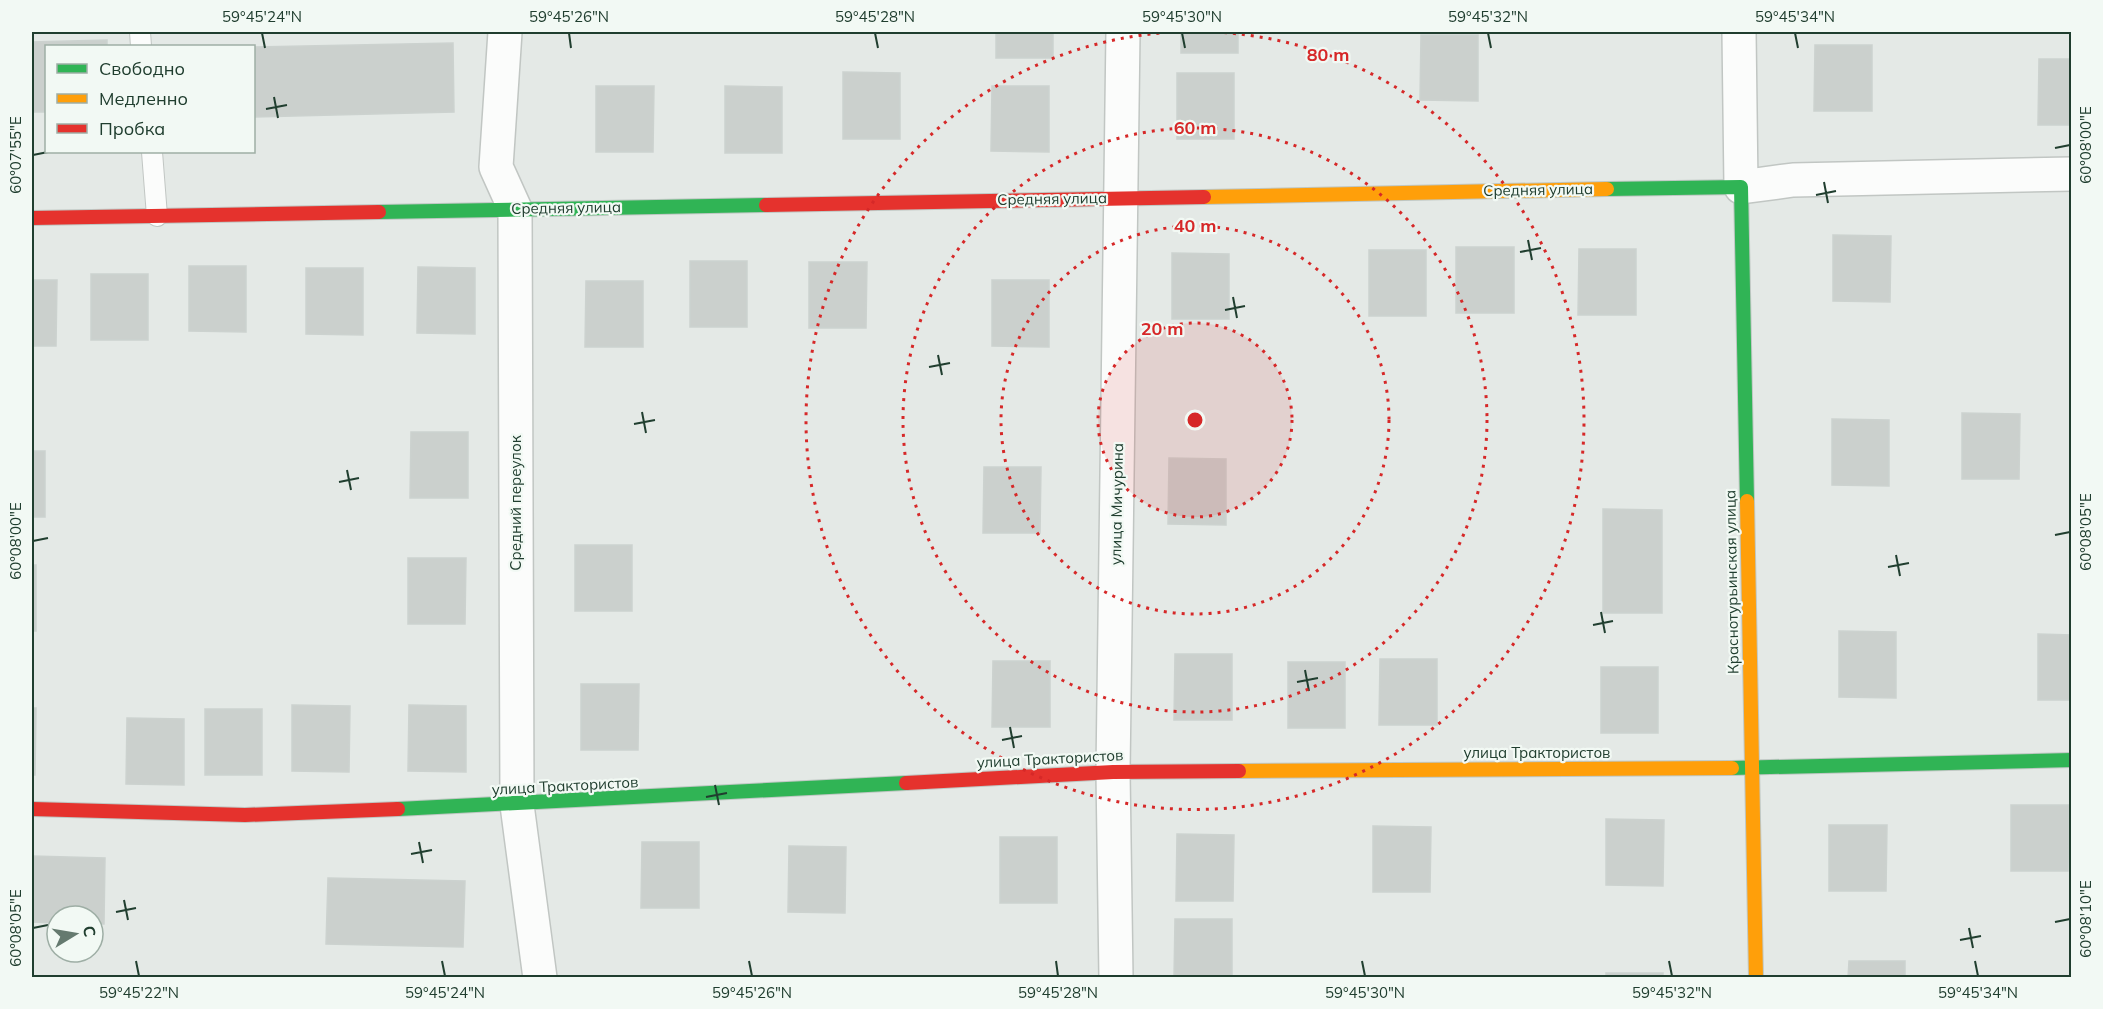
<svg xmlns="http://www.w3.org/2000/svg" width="2103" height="1009" viewBox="0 0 2103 1009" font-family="Mulish,sans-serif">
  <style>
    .building { fill: #cbd0cd; stroke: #ccd2cf; stroke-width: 1.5 }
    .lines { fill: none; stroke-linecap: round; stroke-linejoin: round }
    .lane-casing { stroke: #c1c6c3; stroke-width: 22 }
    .street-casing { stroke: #c1c6c3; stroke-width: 36 }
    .fast-casing { stroke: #bfc7c3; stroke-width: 16 }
    .slow-casing { stroke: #bfc7c3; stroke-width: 16 }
    .jam-casing { stroke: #bfc7c3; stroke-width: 16 }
    .lane { stroke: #fbfcfb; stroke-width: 20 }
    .street { stroke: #fbfcfb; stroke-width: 33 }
    .fast { stroke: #30b455; stroke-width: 14 }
    .slow { stroke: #ff9f0a; stroke-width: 14 }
    .jam { stroke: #e5322d; stroke-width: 14 }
    .ticks { fill: none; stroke: #203e2f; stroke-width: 2 }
    .ring { fill: none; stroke: #d62828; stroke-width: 3; stroke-dasharray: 3 6 }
    .labels { text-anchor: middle; stroke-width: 4.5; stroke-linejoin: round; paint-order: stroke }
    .street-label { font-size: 15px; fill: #203e2f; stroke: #f2f9f4 }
    .centre { fill: #d62828; stroke: #f2f9f4; stroke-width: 3 }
    .ring-label { font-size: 18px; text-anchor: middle; font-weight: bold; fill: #d62828; stroke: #f2f9f4; stroke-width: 4.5; stroke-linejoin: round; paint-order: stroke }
    .neatline { fill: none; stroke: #203e2f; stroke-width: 2 }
    .ticks-label { font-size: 15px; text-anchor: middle; fill: #203e2f }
  </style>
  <rect width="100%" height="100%" fill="#e4e9e6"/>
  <!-- building -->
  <path class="building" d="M 996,32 L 1053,32 L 1053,58 L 996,58 Z
    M 1181,32 L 1238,32 L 1238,53 L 1181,53 Z
    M 1421,35 L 1478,35 L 1478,101 L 1420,100 Z
    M 107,40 L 107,46 L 46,46 L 46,112 L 32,112 L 32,42 Z
    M 453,43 L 454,112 L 254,117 L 254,47 Z
    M 1815,45 L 1872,45 L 1872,111 L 1814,111 Z
    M 2039,59 L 2072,59 L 2072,125 L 2038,125 Z
    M 843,72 L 900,73 L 900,139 L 843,139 Z
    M 1177,73 L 1234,73 L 1234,139 L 1177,139 Z
    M 596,86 L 654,86 L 653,152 L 596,152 Z
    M 725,86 L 782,87 L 782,153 L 725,153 Z
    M 992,86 L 1049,86 L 1049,152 L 991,151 Z
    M 1833,235 L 1891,236 L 1890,302 L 1833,301 Z
    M 1456,247 L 1514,247 L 1514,313 L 1456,313 Z
    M 1579,249 L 1636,249 L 1636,315 L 1578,315 Z
    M 1369,250 L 1426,250 L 1426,316 L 1369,316 Z
    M 1172,253 L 1229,254 L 1229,319 L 1172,319 Z
    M 690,261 L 747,261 L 747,327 L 690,327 Z
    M 809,262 L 867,262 L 866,328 L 809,328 Z
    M 189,266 L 246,266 L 246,332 L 189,331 Z
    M 418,267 L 475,268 L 475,334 L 417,333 Z
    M 306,268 L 363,268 L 363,335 L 306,334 Z
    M 91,274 L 148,274 L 148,340 L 91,340 Z
    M 32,280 L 57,280 L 56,346 L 32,346 Z
    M 992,280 L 1049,280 L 1049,347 L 992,346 Z
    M 586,281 L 643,281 L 643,347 L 585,347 Z
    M 1962,413 L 2020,414 L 2019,479 L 1962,479 Z
    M 1832,419 L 1889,420 L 1889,486 L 1832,485 Z
    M 411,432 L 468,432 L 468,498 L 410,498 Z
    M 32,451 L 45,451 L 45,517 L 32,517 Z
    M 1169,458 L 1226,459 L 1226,525 L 1168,524 Z
    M 984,467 L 1041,467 L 1040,533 L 983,533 Z
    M 1603,509 L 1662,510 L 1662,613 L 1603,613 Z
    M 575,545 L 632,545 L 632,611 L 575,611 Z
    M 408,558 L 466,558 L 465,624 L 408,624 Z
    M 32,565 L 36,565 L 36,631 L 32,631 Z
    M 1839,631 L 1896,632 L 1896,698 L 1839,697 Z
    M 2038,634 L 2072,635 L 2072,700 L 2038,700 Z
    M 1175,654 L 1232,654 L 1232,720 L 1174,720 Z
    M 1380,659 L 1437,659 L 1437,725 L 1379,725 Z
    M 993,661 L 1050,661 L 1050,727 L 992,727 Z
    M 1288,662 L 1345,662 L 1345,728 L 1288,728 Z
    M 1601,667 L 1658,667 L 1658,733 L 1601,733 Z
    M 581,684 L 639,684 L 638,750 L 581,750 Z
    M 292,705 L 350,706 L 349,772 L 292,771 Z
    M 409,705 L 466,706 L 466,772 L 408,771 Z
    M 32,708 L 36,708 L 35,775 L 32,775 Z
    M 205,709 L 262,709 L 262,775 L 205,775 Z
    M 127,718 L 184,719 L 184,785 L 126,784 Z
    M 2011,805 L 2069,805 L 2068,871 L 2011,871 Z
    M 1606,819 L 1664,820 L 1663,886 L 1606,885 Z
    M 1829,825 L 1887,825 L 1886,891 L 1829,891 Z
    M 1373,826 L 1431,827 L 1430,892 L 1373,892 Z
    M 1177,834 L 1234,835 L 1233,901 L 1176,901 Z
    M 1000,837 L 1057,837 L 1057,903 L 1000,903 Z
    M 642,842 L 699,842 L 699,908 L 641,908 Z
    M 789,846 L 846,847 L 845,913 L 788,912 Z
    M 32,856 L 105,858 L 104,924 L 93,924 L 93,916 L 57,916 L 57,923 L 32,922 Z
    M 328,878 L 465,881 L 463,947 L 326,944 Z
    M 1175,919 L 1232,919 L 1232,978 L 1174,978 Z
    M 1849,961 L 1905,961 L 1905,978 L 1848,978 Z
    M 1606,973 L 1663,973 L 1663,978 L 1606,978 Z"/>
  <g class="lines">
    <!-- lane casing -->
    <g class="lane-casing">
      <path id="lane" d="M 140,32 L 141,46
        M 152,152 L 157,216"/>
    </g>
    <!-- street casing -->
    <g class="street-casing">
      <path id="street" d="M 505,32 L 496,167 L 515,209 L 517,805 L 540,978
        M 1739,32 L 1741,187 L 1793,180 L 2072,174
        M 1116,978 L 1113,772 L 1123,32"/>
    </g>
    <!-- fast casing -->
    <g class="fast-casing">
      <path id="fast" d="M 1607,189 L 1741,187 L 1747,501
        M 379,212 L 766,205
        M 1732,768 L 2072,760
        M 398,809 L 906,783"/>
    </g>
    <!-- slow casing -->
    <g class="slow-casing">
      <path id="slow" d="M 1204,197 L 1607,189
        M 1747,501 L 1756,978
        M 1239,771 L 1732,768"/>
    </g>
    <!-- jam casing -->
    <g class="jam-casing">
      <path id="jam" d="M 766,205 L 1204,197
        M 32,218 L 379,212
        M 906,783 L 1113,772 L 1239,771
        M 32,809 L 245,815 L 398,809"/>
    </g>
    <!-- lane -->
    <use href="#lane" class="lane"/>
    <!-- street -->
    <use href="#street" class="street"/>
    <!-- fast -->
    <use href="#fast" class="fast"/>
    <!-- slow -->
    <use href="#slow" class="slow"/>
    <!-- jam -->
    <use href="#jam" class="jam"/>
  </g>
  <!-- ticks -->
  <path class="ticks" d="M 262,33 L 265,48M 569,33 L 571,48M 875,33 L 878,48M 1182,33 L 1185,48M 1488,33 L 1491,48M 1795,33 L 1798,48M 274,97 L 278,118M 266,109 L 287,105M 2055,148 L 2070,145M 33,155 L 48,152M 1824,182 L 1828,203M 1816,195 L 1836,191M 1528,240 L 1532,260M 1520,252 L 1541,248M 1233,297 L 1237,318M 1225,310 L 1245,306M 938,355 L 942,375M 929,367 L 950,363M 642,412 L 646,433M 634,424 L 655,420M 347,470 L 351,490M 339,482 L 359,478M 2055,535 L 2070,532M 33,541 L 48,538M 1896,555 L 1900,576M 1888,567 L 1909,563M 1601,612 L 1605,633M 1593,625 L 1613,621M 1305,670 L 1309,691M 1297,682 L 1318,678M 1010,727 L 1014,748M 1002,740 L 1022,736M 715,785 L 719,805M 706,797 L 727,793M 419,842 L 423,863M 411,854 L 432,850M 124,900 L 128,920M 116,912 L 136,908M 2055,922 L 2070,919M 33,928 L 48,925M 1969,928 L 1973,948M 1960,940 L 1981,936M 136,961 L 139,976M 442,961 L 445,976M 749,961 L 752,976M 1056,961 L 1058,976M 1362,961 L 1365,976M 1669,961 L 1672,976M 1975,961 L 1978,976"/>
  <!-- distance rings -->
  <circle cx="1195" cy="420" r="97" fill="#d62828" fill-opacity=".12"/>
  <g class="ring">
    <circle cx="1195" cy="420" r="97"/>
    <circle cx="1195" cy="420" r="194"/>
    <circle cx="1195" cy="420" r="292"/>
    <path d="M1215 32A389 389 0 1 1 1175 32"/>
  </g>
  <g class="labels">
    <!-- street labels -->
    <g class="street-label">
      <text transform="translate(1538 190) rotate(-1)" y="5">Средняя улица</text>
      <text transform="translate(1052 199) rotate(-1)" y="5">Средняя улица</text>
      <text transform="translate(566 208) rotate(-1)" y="5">Средняя улица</text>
      <text transform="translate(516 503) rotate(-90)" y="5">Средний переулок</text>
      <text transform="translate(1117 504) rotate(-89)" y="5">улица Мичурина</text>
      <text transform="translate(1732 582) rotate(-91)" y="5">Краснотурьинская улица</text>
      <text x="1537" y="758">улица Трактористов</text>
      <text transform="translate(1050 759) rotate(-3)" y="5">улица Трактористов</text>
      <text transform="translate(565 786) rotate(-3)" y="5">улица Трактористов</text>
    </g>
  </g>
  <circle cx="1195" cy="420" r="9" class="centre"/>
  <g class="ring-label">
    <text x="1328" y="61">80 m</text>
    <text x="1195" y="134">60 m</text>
    <text x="1195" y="232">40 m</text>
    <text x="1162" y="335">20 m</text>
  </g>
  <!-- border -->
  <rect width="2103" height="1009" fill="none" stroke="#f2f9f4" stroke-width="66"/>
  <!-- legend -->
  <rect x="45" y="45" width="210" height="108" fill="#f2f9f4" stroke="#9eaea5" stroke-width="1.5"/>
  <rect x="57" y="64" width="30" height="9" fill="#30b455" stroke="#9eaea5" stroke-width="1.5"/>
  <text x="99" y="75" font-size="18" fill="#203e2f">Свободно</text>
  <rect x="57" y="94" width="30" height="9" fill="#ff9f0a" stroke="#9eaea5" stroke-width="1.5"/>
  <text x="99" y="105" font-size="18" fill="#203e2f">Медленно</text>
  <rect x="57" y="124" width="30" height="9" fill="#e5322d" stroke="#9eaea5" stroke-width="1.5"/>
  <text x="99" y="135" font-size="18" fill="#203e2f">Пробка</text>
  <!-- north arrow -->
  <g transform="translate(75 934) rotate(79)"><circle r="28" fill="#f2f9f4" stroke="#9eaea5" stroke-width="1.5"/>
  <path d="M0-4.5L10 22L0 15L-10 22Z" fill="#657a6f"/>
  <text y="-9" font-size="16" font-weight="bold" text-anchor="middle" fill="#203e2f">С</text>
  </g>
  <rect x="33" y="33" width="2037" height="943" class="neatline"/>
  <g class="ticks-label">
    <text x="262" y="22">59°45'24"N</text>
    <text x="569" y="22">59°45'26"N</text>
    <text x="875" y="22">59°45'28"N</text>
    <text x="1182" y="22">59°45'30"N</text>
    <text x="1488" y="22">59°45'32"N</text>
    <text x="1795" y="22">59°45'34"N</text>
    <text transform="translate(2086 145) rotate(-90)" y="5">60°08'00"E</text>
    <text transform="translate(16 155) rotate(-90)" y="5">60°07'55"E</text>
    <text transform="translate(2086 532) rotate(-90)" y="5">60°08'05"E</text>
    <text transform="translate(16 541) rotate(-90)" y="5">60°08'00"E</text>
    <text transform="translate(2086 919) rotate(-90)" y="5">60°08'10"E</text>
    <text transform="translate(16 928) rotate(-90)" y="5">60°08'05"E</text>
    <text x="139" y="998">59°45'22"N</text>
    <text x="445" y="998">59°45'24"N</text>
    <text x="752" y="998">59°45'26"N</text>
    <text x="1058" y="998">59°45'28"N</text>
    <text x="1365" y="998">59°45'30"N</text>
    <text x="1672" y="998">59°45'32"N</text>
    <text x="1978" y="998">59°45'34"N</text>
  </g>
</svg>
